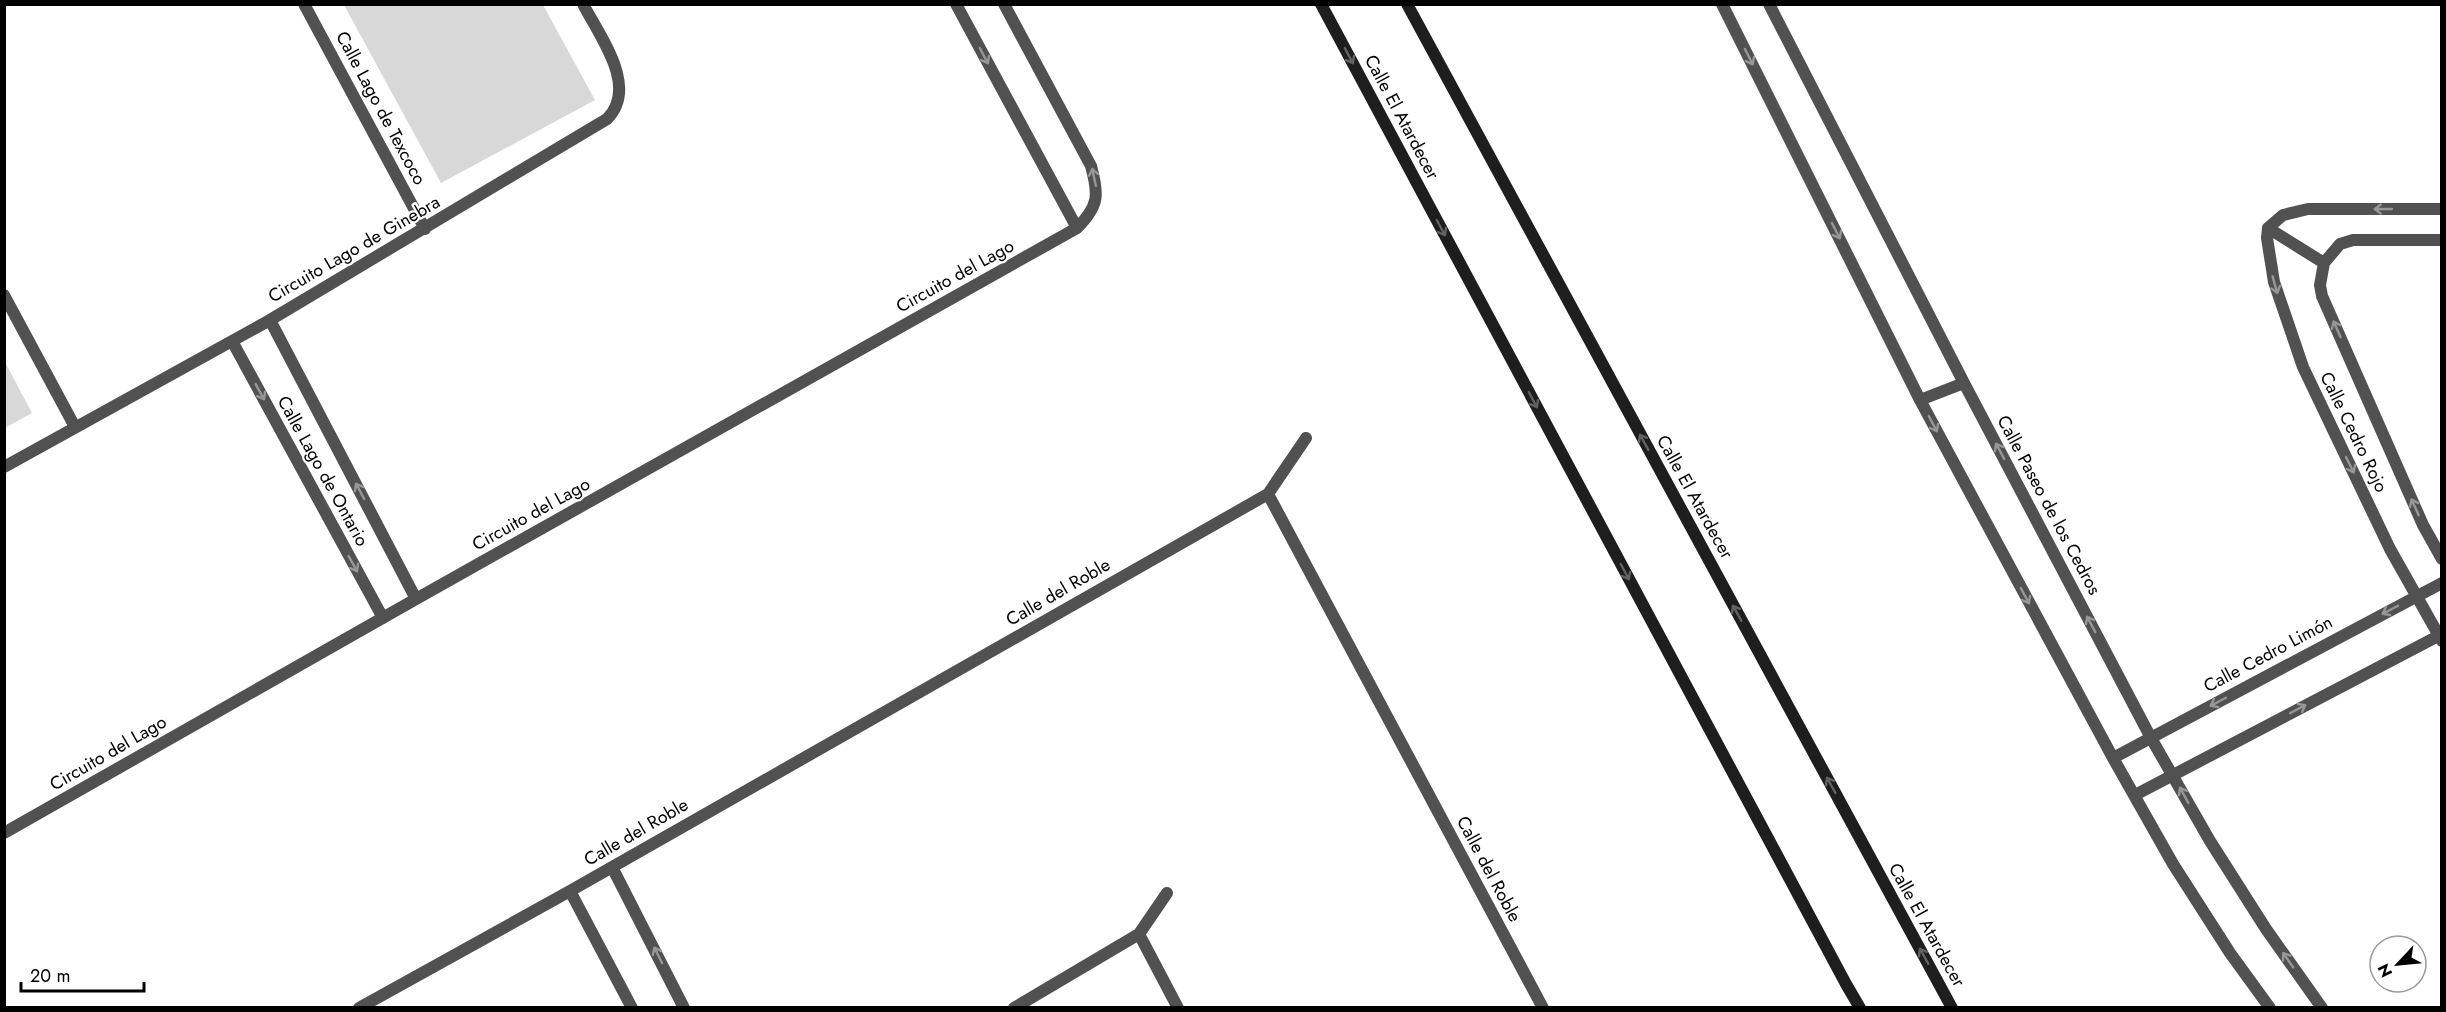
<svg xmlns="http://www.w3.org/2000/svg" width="2446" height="1012" viewBox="0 0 2446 1012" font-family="Jost,sans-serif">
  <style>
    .green { fill: #d8d8d8 }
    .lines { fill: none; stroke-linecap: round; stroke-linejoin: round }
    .street { stroke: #515151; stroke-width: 12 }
    .secondary { stroke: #1e1e1e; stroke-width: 12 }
    .oneway { stroke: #979797 }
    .oneway2 { stroke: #626262 }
    .labels { text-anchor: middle; stroke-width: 4.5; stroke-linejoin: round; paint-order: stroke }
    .street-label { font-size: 18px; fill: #000; stroke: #fff }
  </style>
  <rect width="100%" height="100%" fill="#fff"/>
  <!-- green -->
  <path class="green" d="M 344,5 L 543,5 L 595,100 L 441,183 Z
    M 5,362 L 32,413 L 5,428 L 4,428 Z"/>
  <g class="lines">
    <!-- street -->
    <path class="street" d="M 304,4 L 425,229
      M 956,4 L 1077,228
      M 1722,4 L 1920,400 L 2113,758 L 2173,864 L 2230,953 L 2270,1008
      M 1769,4 L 1964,383 L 2151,738 L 2210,841 L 2266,929 L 2322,1008
      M 2268,228 L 2267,238 L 2274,282 L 2303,367 L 2390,549 L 2442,641
      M 2268,228 L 2283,215 L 2308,209 L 2442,209
      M 2268,228 L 2324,263
      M 2324,263 L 2320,285 L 2322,296 L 2423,525 L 2442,559
      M 2324,263 L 2340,244 L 2353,240 L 2442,240
      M 4,295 L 75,427
      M 270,320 L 416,599
      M 232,341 L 383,618
      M 1920,400 L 1964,383
      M 4,467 L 270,320 L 607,119 C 639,87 600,37 583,4
      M 1268,494 L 1543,1008
      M 2113,758 L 2442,583
      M 2135,795 L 2442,634
      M 4,833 L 416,599 L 1077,228 C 1099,206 1099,195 1091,166 L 1004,4
      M 612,867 L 684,1008
      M 570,891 L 632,1008
      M 1139,934 L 1178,1008
      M 359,1008 L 570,891 L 1268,494 L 1306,438
      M 1014,1008 L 1139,934 L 1167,893"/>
    <!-- secondary -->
    <path class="secondary" d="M 1321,4 L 1846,984 L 1860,1008
      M 1407,4 L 1952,1008"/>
  </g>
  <!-- one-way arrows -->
  <defs><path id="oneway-shaft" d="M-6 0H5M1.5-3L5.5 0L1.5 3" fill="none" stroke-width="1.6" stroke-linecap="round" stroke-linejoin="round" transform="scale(1.5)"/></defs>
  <g class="oneway">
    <use href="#oneway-shaft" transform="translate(984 56) rotate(62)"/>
    <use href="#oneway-shaft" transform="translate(1749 57) rotate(63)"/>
    <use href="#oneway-shaft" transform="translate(1094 177) rotate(-102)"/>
    <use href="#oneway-shaft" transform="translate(2383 209) rotate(-180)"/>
    <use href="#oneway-shaft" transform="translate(1836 231) rotate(63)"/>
    <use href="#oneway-shaft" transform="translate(2275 285) rotate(74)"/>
    <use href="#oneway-shaft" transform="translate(2337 329) rotate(-114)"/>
    <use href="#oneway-shaft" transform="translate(260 392) rotate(61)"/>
    <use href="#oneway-shaft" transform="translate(1933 424) rotate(62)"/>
    <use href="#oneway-shaft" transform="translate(2000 451) rotate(-118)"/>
    <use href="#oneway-shaft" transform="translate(2350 465) rotate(64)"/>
    <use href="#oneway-shaft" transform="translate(360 491) rotate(-118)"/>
    <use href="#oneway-shaft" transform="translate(2415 507) rotate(-114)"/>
    <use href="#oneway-shaft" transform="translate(353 564) rotate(61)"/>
    <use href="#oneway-shaft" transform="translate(2025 596) rotate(62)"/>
    <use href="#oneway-shaft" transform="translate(2390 610) rotate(152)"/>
    <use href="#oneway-shaft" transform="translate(2091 624) rotate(-118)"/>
    <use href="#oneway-shaft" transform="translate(2218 702) rotate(152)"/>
    <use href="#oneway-shaft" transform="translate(2298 709) rotate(-28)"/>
    <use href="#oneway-shaft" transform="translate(2184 795) rotate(-119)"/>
    <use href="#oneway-shaft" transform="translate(658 955) rotate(-117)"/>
    <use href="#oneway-shaft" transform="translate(2288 960) rotate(-125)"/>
  </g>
  <g class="oneway2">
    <use href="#oneway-shaft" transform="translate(1349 56) rotate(62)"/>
    <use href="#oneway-shaft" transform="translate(1441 228) rotate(62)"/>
    <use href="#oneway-shaft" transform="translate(1533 400) rotate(62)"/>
    <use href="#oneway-shaft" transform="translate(1644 442) rotate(-119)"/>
    <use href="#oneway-shaft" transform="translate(1625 572) rotate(62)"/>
    <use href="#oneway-shaft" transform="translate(1737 613) rotate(-119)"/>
    <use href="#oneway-shaft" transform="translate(1831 785) rotate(-119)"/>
    <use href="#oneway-shaft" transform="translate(1924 956) rotate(-119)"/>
  </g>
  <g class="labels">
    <!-- street labels -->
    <g class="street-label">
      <text transform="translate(381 108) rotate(62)" y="6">Calle Lago de Texcoco</text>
      <text transform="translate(1402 117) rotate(62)" y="6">Calle El Atardecer</text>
      <text transform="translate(354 249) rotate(-30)" y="6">Circuito Lago de Ginebra</text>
      <text transform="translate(955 276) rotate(-29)" y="6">Circuito del Lago</text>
      <text transform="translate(2354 432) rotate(64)" y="6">Calle Cedro Rojo</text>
      <text transform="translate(323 471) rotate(61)" y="6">Calle Lago de Ontario</text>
      <text transform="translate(1695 497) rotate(61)" y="6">Calle El Atardecer</text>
      <text transform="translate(2049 505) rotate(62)" y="6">Calle Paseo de los Cedros</text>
      <text transform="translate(531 514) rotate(-29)" y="6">Circuito del Lago</text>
      <text transform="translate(1058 592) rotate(-30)" y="6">Calle del Roble</text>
      <text transform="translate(2268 654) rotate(-28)" y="6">Calle Cedro Limón</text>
      <text transform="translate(108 753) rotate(-30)" y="6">Circuito del Lago</text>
      <text transform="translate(636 832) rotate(-30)" y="6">Calle del Roble</text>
      <text transform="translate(1489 869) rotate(62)" y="6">Calle del Roble</text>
      <text transform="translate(1927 925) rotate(61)" y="6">Calle El Atardecer</text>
    </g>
  </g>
  <!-- border -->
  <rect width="2446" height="1012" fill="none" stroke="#000000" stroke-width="12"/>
  <!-- north arrow -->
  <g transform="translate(2398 964) rotate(244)"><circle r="28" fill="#ffffff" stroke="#999999" stroke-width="1.5"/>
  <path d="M0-4.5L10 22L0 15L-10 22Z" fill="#000000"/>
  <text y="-9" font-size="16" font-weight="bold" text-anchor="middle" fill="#000000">N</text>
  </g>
  <!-- scale -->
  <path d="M21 982v9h123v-9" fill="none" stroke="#000000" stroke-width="3"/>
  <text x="30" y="982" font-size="18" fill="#000000" stroke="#ffffff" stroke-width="4.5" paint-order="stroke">20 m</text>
</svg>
